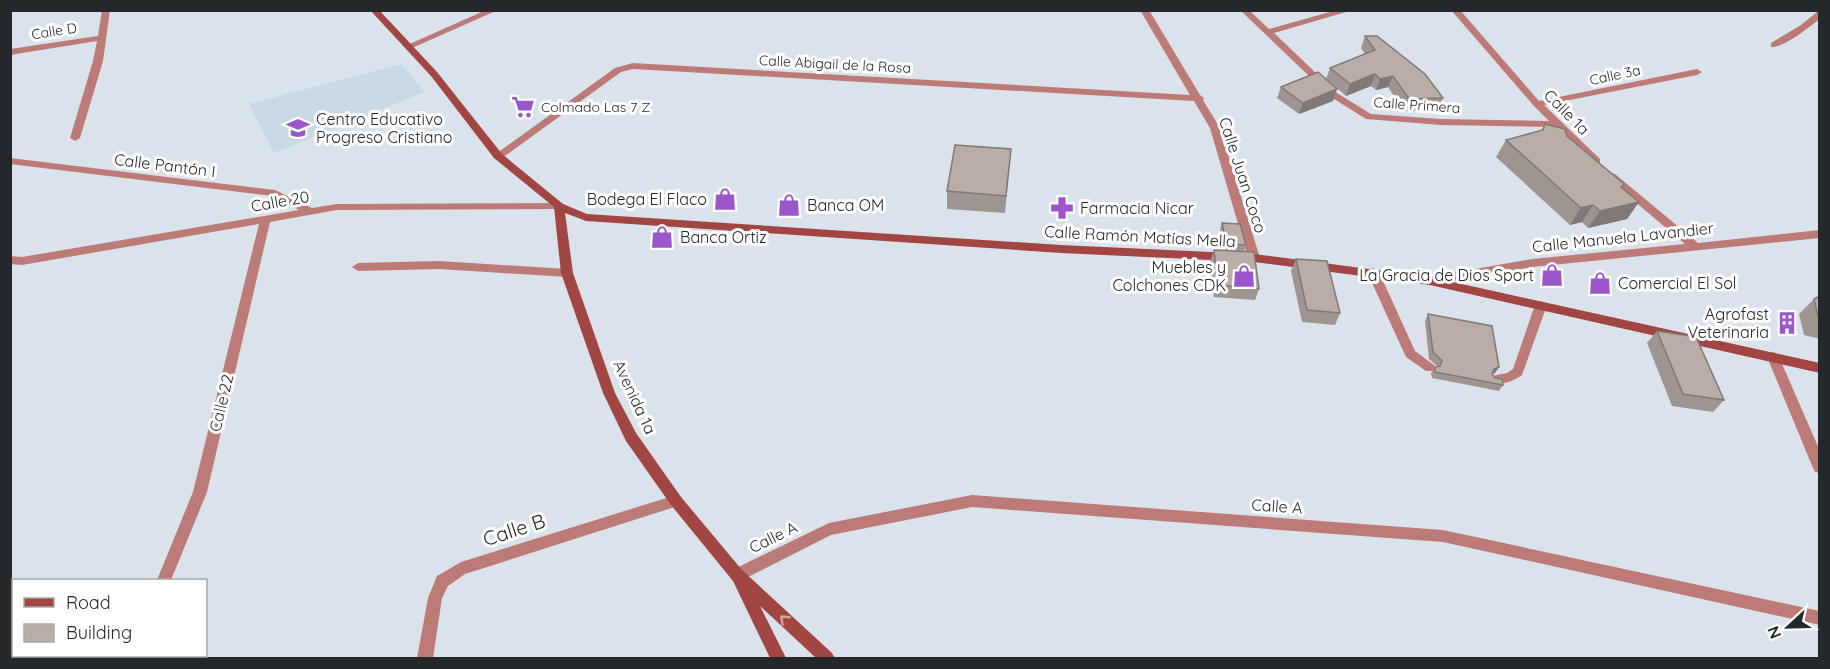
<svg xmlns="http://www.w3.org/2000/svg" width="1830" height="669" viewBox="0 0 1830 669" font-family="Quicksand,sans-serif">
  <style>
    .built { fill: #c8d8e5 }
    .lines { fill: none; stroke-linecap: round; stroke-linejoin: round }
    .lane { fill: #bc7b76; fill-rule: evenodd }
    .street { fill: #bc7b76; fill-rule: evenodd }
    .secondary { fill: #a24643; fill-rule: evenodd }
    .wall { fill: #9e9590 }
    .shaded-wall { fill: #817975 }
    .building { fill: #b8ada7; stroke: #817975; stroke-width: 1.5 }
    .oneway { stroke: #d0a2a1 }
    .labels { text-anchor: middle; stroke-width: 6; stroke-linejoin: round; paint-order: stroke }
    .far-street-label { font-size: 14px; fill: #24282b; stroke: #fff }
    .far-poi-label { font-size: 14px; fill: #24282b; stroke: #fff; text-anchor: start }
    .street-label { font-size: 16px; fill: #24282b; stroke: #fff }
    .poi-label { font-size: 16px; fill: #24282b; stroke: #fff; text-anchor: start }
    .near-street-label { font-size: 20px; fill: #24282b; stroke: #fff }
  </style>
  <rect width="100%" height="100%" fill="#dae3ec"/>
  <!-- built -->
  <path class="built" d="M 401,64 L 425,92 L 274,153 L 249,104 Z"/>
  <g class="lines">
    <!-- lane -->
    <path class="lane" d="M 439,261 L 567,269 L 573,273 L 567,277 L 439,269 L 358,271 L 352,267 L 358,263 Z
      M 1373,268 L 1379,272 L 1415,351 L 1434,365 L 1436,368 L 1434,371 L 1426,371 L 1406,357 L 1367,272 Z
      M 1541,301 L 1547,305 L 1522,375 C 1513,381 1502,386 1492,382 L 1490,379 L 1492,376 L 1507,373 L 1513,369 L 1535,305 Z"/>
    <!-- street -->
    <path class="street" d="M 102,10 L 110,10 L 103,61 L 80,138 L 75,141 L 70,138 L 93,61 L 97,41 L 10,55 L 10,49 L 98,36 Z
      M 486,10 L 498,10 L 412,48 L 409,49 L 405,46 Z
      M 1140,10 L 1149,10 L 1200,95 L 1204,98 L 1203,100 L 1220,128 L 1260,258 L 1258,261 L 1250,261 L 1248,258 L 1210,128 L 1194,101 L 633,69 L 621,72 L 502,158 L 494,158 L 493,156 L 615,68 L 633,63 L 1190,95 Z
      M 1240,10 L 1249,10 L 1269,29 L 1337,10 L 1353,10 L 1274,33 L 1337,93 L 1371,114 L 1441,119 L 1549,121 L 1534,106 L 1451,10 L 1460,10 L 1539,101 L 1697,69 L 1702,72 L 1697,75 L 1544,105 L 1600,159 L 1600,163 L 1592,163 L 1555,127 L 1441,125 L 1366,119 L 1331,97 Z
      M 1817,12 L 1820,12 L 1820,19 C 1809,27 1784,48 1771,47 L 1771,43 L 1801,25 Z
      M 10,158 L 275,190 L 312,208 L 337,204 L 559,203 L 564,206 L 559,209 L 337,210 L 270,222 L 207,492 L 171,580 L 157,580 L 193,492 L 259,224 L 22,265 L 10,264 L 10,256 L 22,257 L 299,210 L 273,196 L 10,164 Z
      M 1611,173 L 1615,174 L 1698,243 L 1820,230 L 1820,238 L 1532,267 L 1430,285 L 1426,284 L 1424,281 L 1430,277 L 1532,259 L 1685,244 L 1607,178 L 1606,176 Z
      M 1773,352 L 1777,354 L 1779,357 L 1820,451 L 1820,473 L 1815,472 L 1813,468 L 1767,357 L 1769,354 Z
      M 676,495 L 681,497 L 683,501 L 681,505 L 465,574 L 448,586 L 442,598 L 433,658 L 417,658 L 428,598 L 435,581 L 437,576 L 461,562 Z
      M 972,495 L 1443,530 L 1820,611 L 1820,625 L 1443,542 L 972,507 L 831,535 L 742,580 L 737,582 L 732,580 L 730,575 L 732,570 L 829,523 Z
      M 10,607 L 14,607 L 14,621 L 10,621 Z
      M 125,656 L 141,656 L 140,658 L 124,658 Z"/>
    <!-- secondary -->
    <path class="secondary" d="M 370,10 L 379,10 L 437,72 L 502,154 L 563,204 L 587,214 L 1061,245 L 1254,254 L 1430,277 L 1820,363 L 1820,373 L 1430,285 L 1254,262 L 1061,253 L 586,221 L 565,213 L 573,273 L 615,393 L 636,433 L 681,497 L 742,570 L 832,653 L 835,658 L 816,658 L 760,606 L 786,658 L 770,658 L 733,581 L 671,505 L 626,441 L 603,393 L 561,273 L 554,207 L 494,158 L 431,76 Z"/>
  </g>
  <!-- wall -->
  <path class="wall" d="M 1365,36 L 1443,98 L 1437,110 L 1404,111 L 1388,87 L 1376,90 L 1371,86 L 1346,96 L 1331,83 L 1337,89 L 1333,101 L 1299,114 L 1277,98 L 1281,87 L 1326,79 L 1330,68 L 1365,54 L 1361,48 Z
    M 1545,124 L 1567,136 L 1624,184 L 1622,188 L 1639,202 L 1627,219 L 1588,228 L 1582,222 L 1570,225 L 1496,157 L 1506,140 L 1541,131 Z
    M 1011,149 L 1005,213 L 947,209 L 947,191 Z
    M 1222,223 L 1246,245 L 1244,251 L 1225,250 L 1220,229 Z
    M 1214,250 L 1259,289 L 1255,300 L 1214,297 L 1210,262 Z
    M 1296,259 L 1340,313 L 1335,325 L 1302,322 L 1291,271 Z
    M 1820,296 L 1820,339 L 1804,335 L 1799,314 L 1814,299 Z
    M 1428,314 L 1499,367 L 1495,373 L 1492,374 L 1503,385 L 1499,391 L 1432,378 L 1431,373 L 1435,367 L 1438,367 L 1429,359 L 1425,321 Z
    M 1657,331 L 1724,400 L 1713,412 L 1672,406 L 1647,343 Z"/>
  <!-- shaded-wall -->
  <path class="shaded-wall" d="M 1375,74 L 1371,86 L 1346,96 L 1350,84 Z
    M 1393,76 L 1388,87 L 1376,90 L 1380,79 Z
    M 1337,89 L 1333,101 L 1299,114 L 1303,103 Z
    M 1639,202 L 1627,219 L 1588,228 L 1600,211 Z
    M 1593,205 L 1582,222 L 1570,225 L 1581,208 Z
    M 1499,367 L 1495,373 L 1490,375 L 1494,369 Z"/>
  <!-- building -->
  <path class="building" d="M 1365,36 L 1377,36 L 1425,74 L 1443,98 L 1409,99 L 1393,76 L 1380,79 L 1375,74 L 1350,84 L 1330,68 L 1375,50 Z
    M 1318,72 L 1337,89 L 1303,103 L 1281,87 Z
    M 1545,124 L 1565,129 L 1567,136 L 1624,184 L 1621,187 L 1639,202 L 1600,211 L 1593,205 L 1581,208 L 1506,140 L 1543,130 Z
    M 955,145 L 1011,149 L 1006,196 L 947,191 Z
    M 1222,223 L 1240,224 L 1246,245 L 1227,244 Z
    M 1214,250 L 1254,252 L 1259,289 L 1218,285 Z
    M 1296,259 L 1327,261 L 1340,313 L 1307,310 Z
    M 1820,296 L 1820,321 L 1819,321 L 1814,299 Z
    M 1428,314 L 1492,326 L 1499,367 L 1494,369 L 1492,374 L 1495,378 L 1502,379 L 1503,385 L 1435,372 L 1435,367 L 1440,366 L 1442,361 L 1433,352 Z
    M 1657,331 L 1696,337 L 1724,400 L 1683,394 Z"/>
  <!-- one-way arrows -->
  <defs><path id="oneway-chevron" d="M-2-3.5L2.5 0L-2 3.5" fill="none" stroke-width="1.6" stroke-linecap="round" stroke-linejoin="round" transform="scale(1.5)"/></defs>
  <use class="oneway" href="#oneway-chevron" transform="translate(784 619) rotate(-137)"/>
  <!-- icons -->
  <defs>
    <g id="supermarket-bare" transform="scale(1.8)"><path d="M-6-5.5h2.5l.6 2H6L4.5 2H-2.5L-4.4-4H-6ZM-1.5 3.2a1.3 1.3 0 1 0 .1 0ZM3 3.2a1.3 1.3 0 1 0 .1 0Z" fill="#9b56cb" stroke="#fff" stroke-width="2.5" paint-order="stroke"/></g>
    <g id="school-bare" transform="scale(1.8)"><path d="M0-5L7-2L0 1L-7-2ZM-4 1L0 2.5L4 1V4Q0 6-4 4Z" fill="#9b56cb" stroke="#fff" stroke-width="2.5" paint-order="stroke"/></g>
    <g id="shop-bare" transform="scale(1.8)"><path d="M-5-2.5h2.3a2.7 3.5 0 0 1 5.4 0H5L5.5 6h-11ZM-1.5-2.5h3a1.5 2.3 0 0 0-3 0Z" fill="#9b56cb" stroke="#fff" stroke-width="2.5" paint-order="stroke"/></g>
    <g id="pharmacy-bare" transform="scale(1.8)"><path d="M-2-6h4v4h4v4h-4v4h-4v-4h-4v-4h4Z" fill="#9b56cb" stroke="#fff" stroke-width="2.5" paint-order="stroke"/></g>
    <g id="building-bare" transform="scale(1.8)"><path d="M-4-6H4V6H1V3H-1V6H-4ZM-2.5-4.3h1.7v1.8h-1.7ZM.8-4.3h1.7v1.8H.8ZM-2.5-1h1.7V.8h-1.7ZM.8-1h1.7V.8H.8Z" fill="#9b56cb" stroke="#fff" stroke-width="2.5" paint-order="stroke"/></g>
  </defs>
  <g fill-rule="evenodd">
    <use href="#supermarket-bare" x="523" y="107"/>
    <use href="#school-bare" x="298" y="128"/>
    <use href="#shop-bare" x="725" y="199"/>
    <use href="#shop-bare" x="789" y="205"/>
    <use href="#pharmacy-bare" x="1062" y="208"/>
    <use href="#shop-bare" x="662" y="237"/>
    <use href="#shop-bare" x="1552" y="275"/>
    <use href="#shop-bare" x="1244" y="276"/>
    <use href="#shop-bare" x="1600" y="283"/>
    <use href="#building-bare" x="1787" y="323"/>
  </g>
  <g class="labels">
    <!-- far-street labels -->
    <g class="far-street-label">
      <text transform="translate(54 31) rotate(-9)" y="5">Calle D</text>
      <text transform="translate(835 64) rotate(3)" y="5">Calle Abigail de la Rosa</text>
      <text transform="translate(1615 75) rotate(-12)" y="5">Calle 3a</text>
      <text transform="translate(1417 105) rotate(4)" y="5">Calle Primera</text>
    </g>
    <!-- far-poi labels -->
    <g class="far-poi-label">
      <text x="541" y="112">Colmado Las 7 Z</text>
    </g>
    <!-- street labels -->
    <g class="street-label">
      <text transform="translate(1567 112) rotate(45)" y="6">Calle 1a</text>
      <text transform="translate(165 165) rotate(7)" y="6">Calle Pantón I</text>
      <text transform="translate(1243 175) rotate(72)" y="6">Calle Juan Coco</text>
      <text transform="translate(280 201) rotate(-10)" y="6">Calle 20</text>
      <text transform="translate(1140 236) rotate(3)" y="6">Calle Ramón Matías Mella</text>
      <text transform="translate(1623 237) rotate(-6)" y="6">Calle Manuela Lavandier</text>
      <text transform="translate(635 397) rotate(65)" y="6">Avenida 1a</text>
      <text transform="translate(221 403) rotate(-77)" y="6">Calle 22</text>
      <text transform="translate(1277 506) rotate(4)" y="6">Calle A</text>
      <text transform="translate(773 537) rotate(-26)" y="6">Calle A</text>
    </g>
    <!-- poi labels -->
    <g class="poi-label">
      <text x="316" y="125">Centro Educativo<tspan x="316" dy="18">Progreso Cristiano</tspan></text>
      <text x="707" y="205" text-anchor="end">Bodega El Flaco</text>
      <text x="807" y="211">Banca OM</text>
      <text x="1080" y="214">Farmacia Nicar</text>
      <text x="680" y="243">Banca Ortiz</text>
      <text x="1226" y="273" text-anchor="end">Muebles y<tspan x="1226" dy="18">Colchones CDK</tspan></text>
      <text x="1534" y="281" text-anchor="end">La Gracia de Dios Sport</text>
      <text x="1618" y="289">Comercial El Sol</text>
      <text x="1769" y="320" text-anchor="end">Agrofast<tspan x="1769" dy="18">Veterinaria</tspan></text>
    </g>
    <!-- near-street labels -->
    <g class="near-street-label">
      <text transform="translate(514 530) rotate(-18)" y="7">Calle B</text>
    </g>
  </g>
  <!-- border -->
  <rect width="1830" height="669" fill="none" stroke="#24282b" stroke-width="24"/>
  <!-- legend -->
  <rect x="12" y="579" width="195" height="78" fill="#ffffff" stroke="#a7a9aa" stroke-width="1.5"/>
  <rect x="24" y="598" width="30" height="9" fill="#a24643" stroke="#a7a9aa" stroke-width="1.5"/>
  <text x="66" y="609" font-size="18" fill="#24282b">Road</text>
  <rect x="24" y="624" width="30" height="18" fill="#b8ada7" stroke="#a7a9aa" stroke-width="1.5"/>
  <text x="66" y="639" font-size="18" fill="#24282b">Building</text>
  <!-- north arrow -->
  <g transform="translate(1788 627) rotate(248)" stroke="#ffffff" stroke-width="4.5" paint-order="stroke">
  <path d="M0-4.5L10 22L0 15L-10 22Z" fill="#24282b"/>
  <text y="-9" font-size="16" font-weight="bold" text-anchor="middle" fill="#24282b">N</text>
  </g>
</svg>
